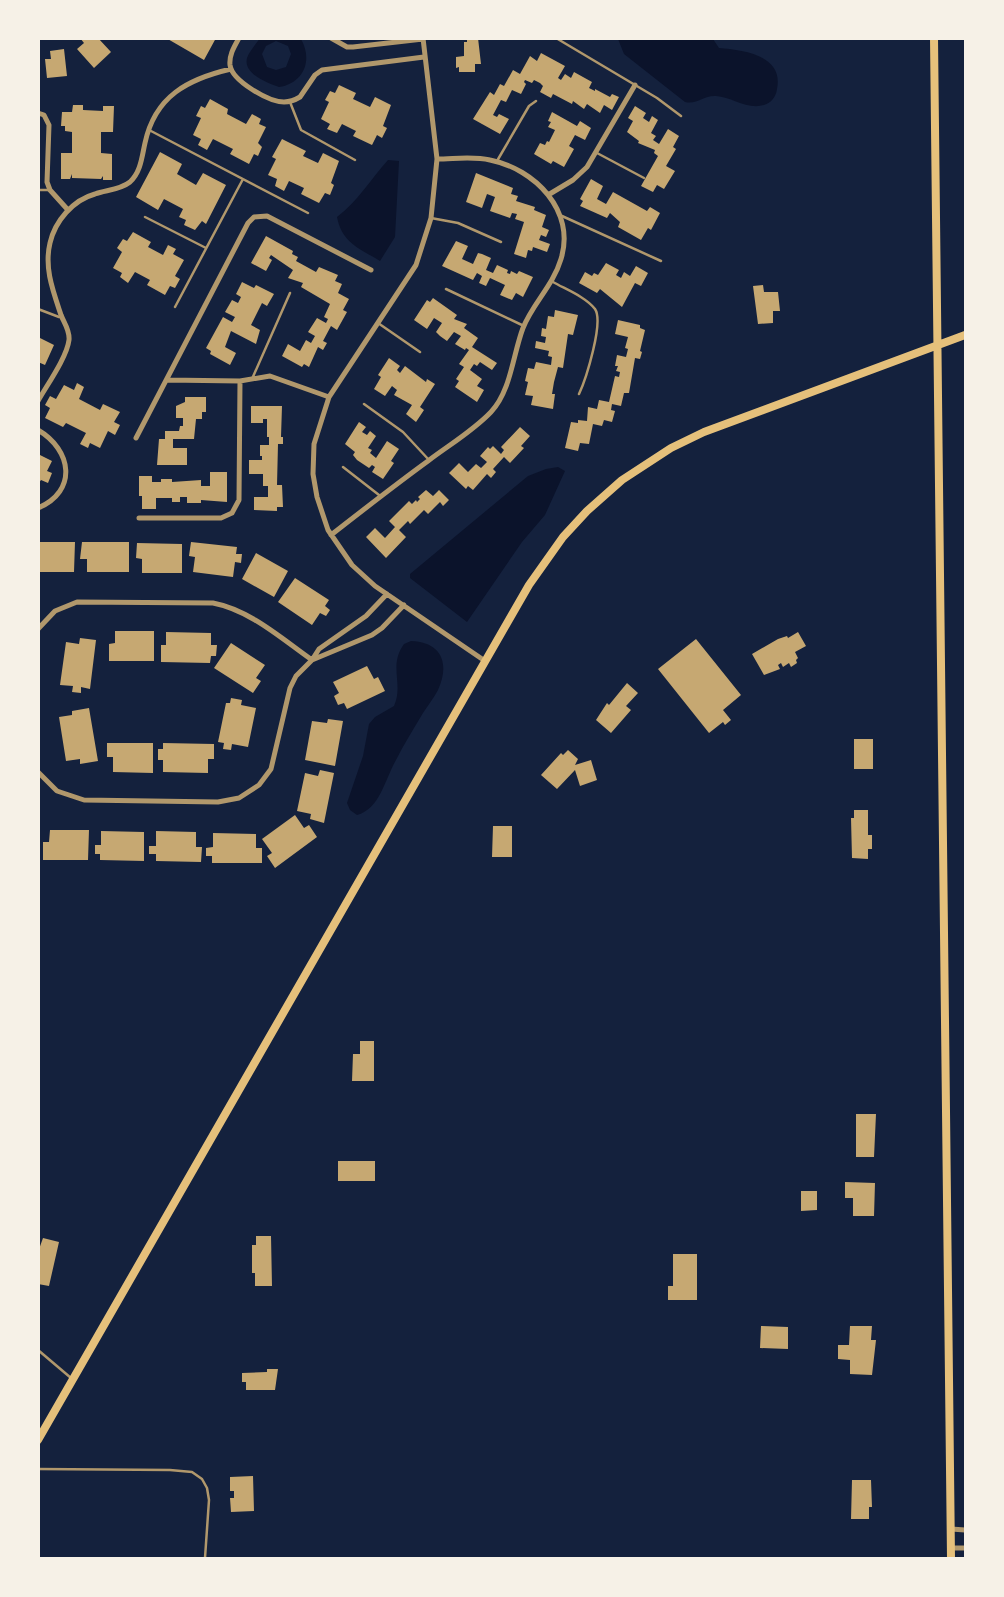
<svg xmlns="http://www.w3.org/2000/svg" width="1004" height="1597" viewBox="0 0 1004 1597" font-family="'Work Sans',sans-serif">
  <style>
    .water { fill: #0b132b; fill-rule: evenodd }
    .building { fill: #c6a872 }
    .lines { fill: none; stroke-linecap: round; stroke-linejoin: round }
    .service { stroke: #b1986c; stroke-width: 2.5 }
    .minor { stroke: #b1986c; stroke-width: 5 }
    .secondary { stroke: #e5c07b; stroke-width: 8 }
  </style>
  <rect width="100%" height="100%" fill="#14213d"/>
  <!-- water -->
  <path class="water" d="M 260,38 L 301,39 C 313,60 304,83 279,87 C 268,83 243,74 247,58 C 249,52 256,44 260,38 ZM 276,41 L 288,46 L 291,54 L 286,67 L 276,70 L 267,67 L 262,54 L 266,46 Z
    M 618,39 L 713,39 L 719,48 C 743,50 784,55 777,89 C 776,97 771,103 764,105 C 747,110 732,97 716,96 C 704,95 697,105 685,102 L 624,54 Z
    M 388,160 L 399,161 L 395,237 L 380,261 C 359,248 342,243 337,217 C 357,202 371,179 388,160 Z
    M 558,467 L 565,471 L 545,515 L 522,542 L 467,622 L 410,578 L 410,574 L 528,476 L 546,469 Z
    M 411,641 C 442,642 450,664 438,690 C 434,698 428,705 423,713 C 414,728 404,744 396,760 C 385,779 380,809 357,815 L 350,810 L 347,803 L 363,756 L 369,724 L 375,717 L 394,706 C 404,684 388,666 404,644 Z"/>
  <!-- building -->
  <path class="building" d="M 80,38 L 98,38 L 111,52 L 94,68 L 77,49 L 84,43 Z
    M 166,38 L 216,38 L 204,60 Z
    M 467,38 L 478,38 L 481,64 L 475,64 L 475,72 L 459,72 L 459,67 L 456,68 L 456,57 L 464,56 L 464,42 L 467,42 Z
    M 64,49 L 67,76 L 47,78 L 45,59 L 51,59 L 50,51 Z
    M 541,53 L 565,66 L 558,78 L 561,80 L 565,74 L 571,78 L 574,72 L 592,82 L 589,88 L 595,91 L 595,89 L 610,97 L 612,94 L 619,97 L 612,110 L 604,105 L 600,113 L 587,104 L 584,109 L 573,101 L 572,104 L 553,94 L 551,98 L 540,92 L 543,86 L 540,83 L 534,80 L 532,83 L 525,80 L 524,82 L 526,84 L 521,94 L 512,90 L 506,102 L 501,100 L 493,115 L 497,117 L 499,114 L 509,119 L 500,134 L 473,119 L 490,92 L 494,95 L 500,84 L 504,86 L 513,70 L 520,74 L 530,56 L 537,61 Z
    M 339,85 L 356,93 L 353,99 L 370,107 L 375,97 L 391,105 L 383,126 L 387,128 L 382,138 L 377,135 L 372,145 L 353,136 L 356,131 L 342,124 L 337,133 L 327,129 L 330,124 L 321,119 L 329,102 L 325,100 L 330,91 L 335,93 Z
    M 210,99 L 228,109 L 227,114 L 246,124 L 252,114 L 261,119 L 259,124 L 266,127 L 258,143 L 262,147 L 258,156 L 254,154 L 249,164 L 230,154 L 233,149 L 213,139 L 207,150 L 198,145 L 201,139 L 193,135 L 201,118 L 196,116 L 201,106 L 205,108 Z
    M 73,105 L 83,105 L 83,110 L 103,111 L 103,106 L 114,106 L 113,132 L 101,132 L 101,153 L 112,154 L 112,180 L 103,180 L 103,176 L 101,179 L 72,178 L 72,174 L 70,179 L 61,179 L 61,153 L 72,153 L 72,132 L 65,131 L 65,126 L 61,126 L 62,112 L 72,112 Z
    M 635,106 L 646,113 L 643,118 L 649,122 L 652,116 L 658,120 L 651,133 L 656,136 L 653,140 L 659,144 L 668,129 L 679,136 L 673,147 L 676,149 L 666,166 L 675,171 L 664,189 L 657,185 L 653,192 L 641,186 L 658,156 L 654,153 L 655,150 L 638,143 L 639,141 L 627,132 L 633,121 L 628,118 Z
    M 552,112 L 577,126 L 580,121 L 591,128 L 585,140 L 575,135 L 569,146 L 574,149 L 564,167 L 553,161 L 551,164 L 534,154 L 540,143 L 545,145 L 547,141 L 549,142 L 555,130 L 548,127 L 551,122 L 548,121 Z
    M 282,139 L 306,151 L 303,156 L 318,163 L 323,153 L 339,161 L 331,183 L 334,185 L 330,195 L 325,193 L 319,203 L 301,194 L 304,188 L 289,181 L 284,191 L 275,186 L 277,179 L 268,175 L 276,159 L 272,157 Z
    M 160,152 L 182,164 L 177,174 L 196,185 L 203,173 L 226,185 L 206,224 L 202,221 L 195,230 L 184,225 L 186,220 L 179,217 L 183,209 L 164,199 L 158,210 L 136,197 Z
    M 476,173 L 513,188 L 511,194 L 518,196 L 516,201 L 535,207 L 534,210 L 546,215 L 542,227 L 549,230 L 546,237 L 541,235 L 539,240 L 550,244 L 547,252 L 533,247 L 532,251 L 528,250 L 526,258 L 514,254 L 524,222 L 515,219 L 517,214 L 512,213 L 510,218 L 490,211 L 495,197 L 487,194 L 482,208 L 466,202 Z
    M 591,179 L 603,186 L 597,199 L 606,204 L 613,192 L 647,211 L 650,207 L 660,213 L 651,230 L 648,228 L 641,240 L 618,227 L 620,222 L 610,213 L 607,218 L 580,206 L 583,201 L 580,199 Z
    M 133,232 L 151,242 L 148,247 L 163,255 L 168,245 L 176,249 L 173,254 L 184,260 L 175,276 L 180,279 L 175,288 L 170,286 L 165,295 L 147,285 L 150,280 L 135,272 L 128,283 L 120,277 L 122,273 L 113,268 L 122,252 L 117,248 L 123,239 L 127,241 Z
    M 266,236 L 293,251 L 292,254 L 298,257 L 296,261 L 316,272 L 319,267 L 338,275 L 335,281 L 342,284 L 338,293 L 349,299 L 343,310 L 347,312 L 337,330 L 331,326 L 323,341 L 327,343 L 323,350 L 318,347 L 309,367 L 304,364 L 302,367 L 282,356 L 288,344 L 300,351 L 306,340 L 311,343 L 315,336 L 308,332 L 317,318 L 326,323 L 328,319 L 324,317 L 330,304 L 301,287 L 303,283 L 288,278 L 293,270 L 271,255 L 269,258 L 272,260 L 266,271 L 251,263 Z
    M 456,241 L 468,246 L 462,259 L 473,264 L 478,253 L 482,254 L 491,258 L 486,270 L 493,273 L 497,265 L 508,270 L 507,273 L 510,274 L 511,271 L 517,274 L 519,271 L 533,277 L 523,297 L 516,293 L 512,300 L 500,295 L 505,285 L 490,278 L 486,286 L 479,283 L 482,276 L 477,273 L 473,280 L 442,266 Z
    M 606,263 L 619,270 L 616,275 L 621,278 L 624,272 L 630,276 L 636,266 L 648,273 L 641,286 L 635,283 L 622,307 L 600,289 L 597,293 L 579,283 L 585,272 L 592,276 L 594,273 L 598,275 Z
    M 242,282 L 254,288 L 256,285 L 274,294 L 267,306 L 262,303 L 251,325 L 260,330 L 256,344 L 231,331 L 225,347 L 236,353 L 230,365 L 210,354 L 211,351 L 206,348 L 223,317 L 232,322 L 235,317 L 225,312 L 232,300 L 238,303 L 241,297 L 236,294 Z
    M 763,285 L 764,292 L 778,292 L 780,311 L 773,311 L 773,323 L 758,324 L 753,286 Z
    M 433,298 L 457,315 L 454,319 L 467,324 L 464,328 L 478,338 L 472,347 L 497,363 L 492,370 L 480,362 L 477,366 L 474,364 L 470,370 L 482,379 L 477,386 L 484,390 L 477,402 L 455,387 L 459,381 L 456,379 L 464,367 L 459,364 L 469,350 L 466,348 L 465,350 L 455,344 L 461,336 L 454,332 L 447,341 L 440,336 L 436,332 L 442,323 L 434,318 L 427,329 L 414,320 L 427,300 L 430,302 Z
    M 555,310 L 578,315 L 573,335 L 568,334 L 563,368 L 558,367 L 554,382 L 552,394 L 555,394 L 553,409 L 531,405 L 533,396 L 525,395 L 528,382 L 525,381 L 528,368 L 534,369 L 536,362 L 551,365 L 552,357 L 548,356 L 549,351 L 535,348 L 536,341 L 545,343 L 546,337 L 541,336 L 542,328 L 546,329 L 548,316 L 554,317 Z
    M 618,320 L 640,325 L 640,328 L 645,330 L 640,351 L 642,352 L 640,359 L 635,358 L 629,393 L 624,393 L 621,406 L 612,404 L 611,410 L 615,411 L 612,422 L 604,420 L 602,426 L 593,424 L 589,444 L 580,443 L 578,451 L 565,448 L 571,422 L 578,423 L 578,420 L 587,421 L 588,407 L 597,409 L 599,400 L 609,402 L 615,376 L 619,377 L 620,372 L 616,371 L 618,366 L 615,366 L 617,355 L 626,357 L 628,349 L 625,348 L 628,337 L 615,334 Z
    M 38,337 L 54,345 L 45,365 L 38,362 Z
    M 389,358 L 400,366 L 397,370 L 400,373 L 405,366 L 426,382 L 427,379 L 435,384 L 420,407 L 424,410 L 416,422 L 406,414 L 412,405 L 394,395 L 397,390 L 392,386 L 385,396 L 374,389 L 381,377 L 378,375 Z
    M 77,383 L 84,387 L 79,399 L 100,410 L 103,404 L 120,412 L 114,422 L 120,425 L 115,435 L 108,431 L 100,448 L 90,443 L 88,448 L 80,444 L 86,433 L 66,423 L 63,427 L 45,418 L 50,408 L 45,405 L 50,396 L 56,399 L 64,385 L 74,390 Z
    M 185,397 L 206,397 L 206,412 L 202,412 L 202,419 L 196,419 L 194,439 L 173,439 L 173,448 L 187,448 L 187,465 L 157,465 L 159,439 L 165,439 L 165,431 L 179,431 L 180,426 L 183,426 L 183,418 L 176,418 L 176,406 L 185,402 Z
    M 251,406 L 282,406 L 281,437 L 283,437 L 283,444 L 278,444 L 277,485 L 282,485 L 283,507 L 277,507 L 277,511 L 254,510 L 254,497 L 268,497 L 268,486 L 263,486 L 263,474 L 249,474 L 249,460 L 262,460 L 262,456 L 260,456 L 260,445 L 269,445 L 269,437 L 267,437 L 267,419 L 263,419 L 263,423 L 251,423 Z
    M 359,422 L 366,427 L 362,432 L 367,435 L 370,431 L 376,436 L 368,448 L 372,450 L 370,453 L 376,458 L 387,441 L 399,449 L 391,461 L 394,463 L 383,479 L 372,472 L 375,467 L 372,465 L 369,468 L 357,460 L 353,455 L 355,452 L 345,444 Z
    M 520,427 L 530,436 L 521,446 L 524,448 L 510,463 L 504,457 L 493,469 L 496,472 L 491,478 L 487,474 L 473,490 L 468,486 L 466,489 L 449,473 L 459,463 L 468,472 L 476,464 L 481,468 L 487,462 L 480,456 L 488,447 L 490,449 L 493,446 L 501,454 L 504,450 L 501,447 Z
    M 38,454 L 52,461 L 47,471 L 52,473 L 48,483 L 41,480 L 38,484 Z
    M 210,472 L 227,472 L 227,502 L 201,500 L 201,503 L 187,503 L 187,497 L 180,497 L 180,502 L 172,502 L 172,498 L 156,498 L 156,509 L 142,509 L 142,496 L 139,496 L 139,476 L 152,476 L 152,482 L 161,482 L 161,479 L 172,479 L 172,482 L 201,480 L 201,486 L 210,486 Z
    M 426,490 L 433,496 L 439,490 L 449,500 L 443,506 L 440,502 L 428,514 L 424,510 L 410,524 L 408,521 L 399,530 L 406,537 L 386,558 L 366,537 L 375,528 L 385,538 L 395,527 L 389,521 L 409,501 L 412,504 L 416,500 L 417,502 L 420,499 L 418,497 Z
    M 38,542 L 75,542 L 74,572 L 38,572 Z
    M 82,542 L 129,542 L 129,572 L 87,572 L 87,559 L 80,559 Z
    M 191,542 L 237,547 L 236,554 L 242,554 L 241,563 L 235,562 L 233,577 L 193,572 L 195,557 L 189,556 Z
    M 137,543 L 182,544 L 182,573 L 142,573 L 142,559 L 136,558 Z
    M 256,553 L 288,571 L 274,597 L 242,579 Z
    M 295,578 L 329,600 L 325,606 L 330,610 L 326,616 L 320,613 L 312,625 L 278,602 Z
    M 115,631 L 154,631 L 154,661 L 109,661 L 109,644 L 115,643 Z
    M 166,632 L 211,633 L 211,645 L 217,645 L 216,656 L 211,656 L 210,663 L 161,662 L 161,645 L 166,645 Z
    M 798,632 L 806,646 L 795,652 L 798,658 L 796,660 L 797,663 L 791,667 L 789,663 L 783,667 L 781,663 L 778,665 L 780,669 L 764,675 L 752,654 L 778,639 L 787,636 L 788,638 Z
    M 80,638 L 96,640 L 90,689 L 81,687 L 81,693 L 72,692 L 73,686 L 60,685 L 66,642 L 79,644 Z
    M 696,639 L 741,695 L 723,710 L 731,720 L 725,725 L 723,722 L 709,733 L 658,669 Z
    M 231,643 L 265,665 L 256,678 L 261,681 L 253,693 L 214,668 Z
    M 367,666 L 374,679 L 378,677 L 385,691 L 347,709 L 344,703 L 338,705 L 334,696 L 339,693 L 333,682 Z
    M 627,683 L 638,693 L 626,706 L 631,710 L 611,733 L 596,720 L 607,703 L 609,705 Z
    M 231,698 L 242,700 L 241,705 L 256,708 L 248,747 L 232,744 L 231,750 L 223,749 L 224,743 L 218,742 L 226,703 L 230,703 Z
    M 89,708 L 98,761 L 80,764 L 80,759 L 66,761 L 59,717 L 72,715 L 72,711 Z
    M 328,719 L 343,721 L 335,766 L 305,760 L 312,721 L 327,723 Z
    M 854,739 L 873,739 L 873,769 L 854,769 Z
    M 107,743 L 153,743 L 153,773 L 113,772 L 113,757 L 107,757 Z
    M 163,743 L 214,744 L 214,759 L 208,759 L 208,773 L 163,772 L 163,760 L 158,760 L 158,749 L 163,749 Z
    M 568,750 L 578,759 L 575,765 L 591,760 L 597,780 L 580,786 L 575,770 L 557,789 L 541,775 L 561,753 L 563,755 Z
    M 320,770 L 334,773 L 324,823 L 310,819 L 311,814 L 297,811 L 305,773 L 318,776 Z
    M 854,810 L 868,810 L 868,835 L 872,835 L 872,849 L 868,849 L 868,859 L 852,858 L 851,818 L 854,818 Z
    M 295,815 L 304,828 L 309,825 L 317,837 L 275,868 L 267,856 L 272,853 L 262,839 Z
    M 493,826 L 512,826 L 512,857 L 492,857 Z
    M 50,830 L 89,830 L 88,860 L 43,860 L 43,842 L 49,842 Z
    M 101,831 L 144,832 L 144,861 L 100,860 L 100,854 L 95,854 L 95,845 L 101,845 Z
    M 156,831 L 196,832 L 196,847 L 202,847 L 201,862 L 156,861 L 156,854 L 149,854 L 149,846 L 156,846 Z
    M 213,833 L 256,834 L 256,848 L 262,848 L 262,863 L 212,863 L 212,856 L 206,856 L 206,848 L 213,847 Z
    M 360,1041 L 374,1041 L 374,1081 L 352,1081 L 353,1054 L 360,1054 Z
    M 856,1114 L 876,1114 L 874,1157 L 856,1157 Z
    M 338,1161 L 375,1161 L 375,1181 L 338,1181 Z
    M 845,1182 L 875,1183 L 874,1216 L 853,1216 L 853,1198 L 845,1198 Z
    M 801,1191 L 817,1191 L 817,1210 L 801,1211 Z
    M 256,1236 L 271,1236 L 272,1286 L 255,1286 L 255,1273 L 252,1273 L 252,1245 L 256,1245 Z
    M 43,1238 L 59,1242 L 49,1286 L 38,1284 L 38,1252 Z
    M 673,1254 L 697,1254 L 697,1300 L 668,1300 L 668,1286 L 673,1286 Z
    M 761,1326 L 788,1327 L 788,1349 L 760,1348 Z
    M 850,1326 L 872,1326 L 871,1340 L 876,1340 L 872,1375 L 850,1374 L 850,1360 L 838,1359 L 838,1345 L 849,1345 Z
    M 267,1369 L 278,1369 L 275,1390 L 246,1390 L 246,1382 L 242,1382 L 242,1373 L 267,1372 Z
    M 253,1476 L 254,1511 L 231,1512 L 230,1498 L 234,1498 L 234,1491 L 230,1491 L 230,1477 Z
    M 852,1480 L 871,1480 L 872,1507 L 869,1507 L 869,1519 L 851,1519 Z"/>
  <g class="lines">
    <!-- service -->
    <path class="service" d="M 556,38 L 657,98 L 681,116
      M 290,102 L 301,130 L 355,160
      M 151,131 L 308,213
      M 597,153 L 644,178
      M 497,161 L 529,106 L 536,101
      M 38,190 L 50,190
      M 562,216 L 661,261
      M 145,217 L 206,248
      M 431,218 L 458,223 L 501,242
      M 553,282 C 565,289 586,297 595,309 C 604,322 586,379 579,394
      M 446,289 L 524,326
      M 175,307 L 243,179
      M 38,309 L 59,317
      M 378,323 L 420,352
      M 252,379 L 290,293
      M 364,404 L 403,432 L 429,460
      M 343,467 L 379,495
      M 38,1350 L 71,1378
      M 38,1469 L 170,1470 L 192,1472 L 202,1479 L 207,1488 L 209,1500 L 205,1558"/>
    <!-- minor -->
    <path class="minor" d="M 239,38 C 234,47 229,55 230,65 C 232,81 269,102 284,102 C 290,102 295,100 300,97 L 315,75 L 322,70 L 424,57
      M 331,38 L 347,47 L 353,47 L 423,39
      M 423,38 L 437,159 L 431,218 L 416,265 L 329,397 L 314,444 L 313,474 L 317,497 L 328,530 L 352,565 L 375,586 L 485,661
      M 38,113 L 44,115 L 49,125 L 47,182 L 50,190 L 68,210
      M 548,195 L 573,180 L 587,167 L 635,85
      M 167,380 L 240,381 L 270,376 L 329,397
      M 38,401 C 47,385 67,357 69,340 C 70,330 64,323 61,315 C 53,291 44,268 50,243 C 55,221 73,200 95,194 C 106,190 120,190 130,182 C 141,172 142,156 145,143 C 155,96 188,79 231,69
      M 38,430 C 72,450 78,491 38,508
      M 136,438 L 248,223 L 254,217 L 267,216 L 371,270
      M 139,518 L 221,518 L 232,513 L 239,500 L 240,381
      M 331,535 C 363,510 395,485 428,461 C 449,445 473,431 491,412 C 511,391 513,354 523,328 C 533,303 553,286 561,259 C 576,211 535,169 490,160 C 473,156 454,159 437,159
      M 387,594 L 366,616 L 319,649 L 312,660 L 372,635 L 382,628 L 404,605
      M 38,629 L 55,611 L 77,602 L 213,603 C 250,610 282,639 312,660 L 296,676 L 290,688 L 271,769 L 259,785 L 239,798 L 218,802 L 84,800 L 57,791 L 38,772
      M 951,1529 L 965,1530
      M 951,1548 L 965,1548"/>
    <!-- secondary -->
    <path class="secondary" d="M 934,38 L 951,1558
      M 38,1440 L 529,585 L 563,537 L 587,511 L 622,480 L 671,448 L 704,432 L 965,335"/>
  </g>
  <!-- border -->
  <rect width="1004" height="1597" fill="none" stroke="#f6f1e7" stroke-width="80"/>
</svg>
